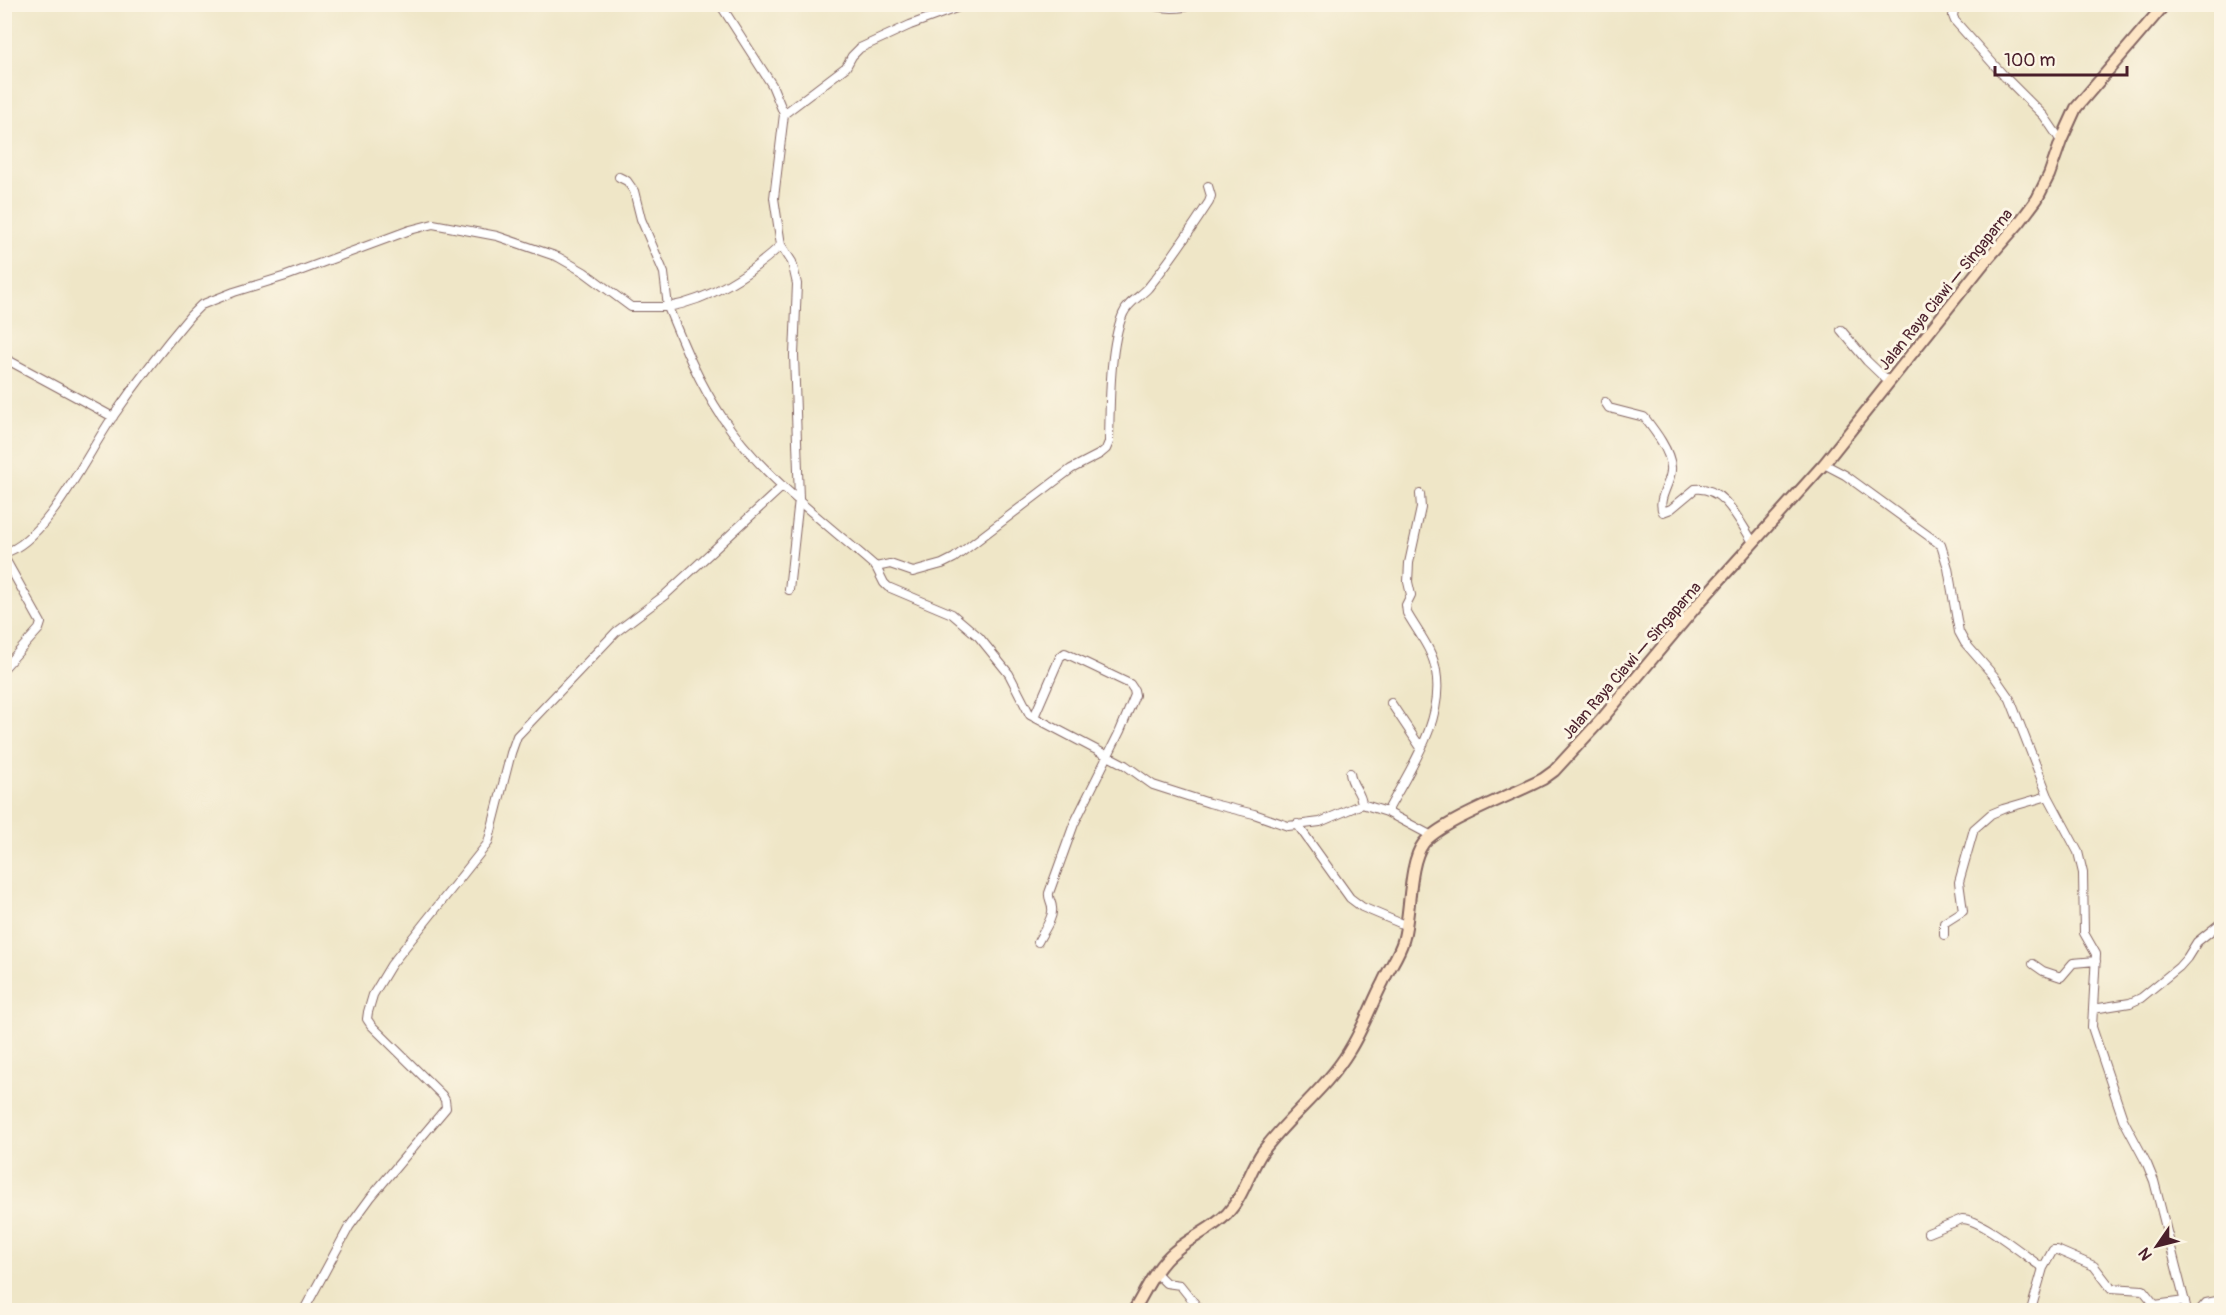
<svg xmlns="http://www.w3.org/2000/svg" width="2226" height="1315" viewBox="0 0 2226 1315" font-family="Pangolin,sans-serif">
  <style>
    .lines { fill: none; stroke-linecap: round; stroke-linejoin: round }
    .minor-casing { stroke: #846562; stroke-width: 10 }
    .secondary-casing { stroke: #846562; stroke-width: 14 }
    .minor { stroke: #fff; stroke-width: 8 }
    .secondary { stroke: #fde5c5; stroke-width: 10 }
    .labels { text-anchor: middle; stroke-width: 6; stroke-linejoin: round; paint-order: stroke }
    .street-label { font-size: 16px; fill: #4a1f2b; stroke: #fcf5e5 }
  </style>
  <rect width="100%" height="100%" fill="#fcf5e5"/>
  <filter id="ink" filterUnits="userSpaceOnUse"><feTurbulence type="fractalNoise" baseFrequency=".0167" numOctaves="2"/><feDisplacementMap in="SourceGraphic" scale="12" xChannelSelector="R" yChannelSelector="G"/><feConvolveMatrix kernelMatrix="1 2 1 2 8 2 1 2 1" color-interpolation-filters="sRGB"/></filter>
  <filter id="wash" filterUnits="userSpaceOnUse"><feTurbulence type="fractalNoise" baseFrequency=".008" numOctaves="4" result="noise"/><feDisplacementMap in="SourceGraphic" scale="24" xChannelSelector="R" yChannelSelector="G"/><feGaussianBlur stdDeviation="1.35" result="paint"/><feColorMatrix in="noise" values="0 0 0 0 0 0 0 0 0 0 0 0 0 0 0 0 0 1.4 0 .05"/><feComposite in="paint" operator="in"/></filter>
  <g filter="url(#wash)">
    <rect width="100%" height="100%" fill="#efe6c7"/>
  </g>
  <g filter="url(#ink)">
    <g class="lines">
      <!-- minor casing -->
      <g class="minor-casing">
        <path id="minor" d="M 720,4 L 772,85 L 784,114 L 774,198 L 781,245 C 751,274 709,300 668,307 C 683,344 699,383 722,417 C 762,477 823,520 876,567 L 884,583 L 888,587 L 952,614 L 979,637 L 1009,674 L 1030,715 L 1125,765 L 1153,785 L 1209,803 L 1254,814 L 1288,826 L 1320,822 L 1362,804 L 1387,812 L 1430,835
          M 1145,4 C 1160,8 1179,10 1194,4
          M 1955,4 L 1953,16 L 1955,21 L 2005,77 L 2044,116 L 2061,141
          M 784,114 L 846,67 L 852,56 L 860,48 L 910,25 L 967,4
          M 781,245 L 792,262 L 797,284 L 794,355 L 799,499 L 789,590
          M 1841,330 L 1867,361 L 1889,382
          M 4,358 L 113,417
          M 1605,402 L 1609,408 L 1644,417 C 1654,430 1670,450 1671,467 C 1673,481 1656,499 1663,512 L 1671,509 L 1695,489 C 1724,486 1739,521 1753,542
          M 1824,464 L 1845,475 L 1941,545 L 1948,568 L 1959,632 L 1965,643 L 1994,676 L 2010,699 L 2048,796 L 2078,852 L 2083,873 L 2084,933 L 2096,954 L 2092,1027 L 2123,1119 L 2147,1164 L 2154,1181 L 2187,1310
          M 4,553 C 46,542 87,454 112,418 C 136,383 162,349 190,316 L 201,305 L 234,292 L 286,276 L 410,230 L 433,224 L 497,236 L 558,257 L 584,272 L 631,307 L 668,307 L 664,273 L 641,219 L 634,191 L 627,181 L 619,177
          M 4,557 L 41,623 L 39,629 L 4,668
          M 876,567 L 890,564 L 913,572 L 942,564 L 954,558 L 1071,469 L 1100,454 L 1106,449 L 1109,442 C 1110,406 1109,347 1123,314 C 1128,302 1140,297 1148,288 C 1170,261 1190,231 1209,202 L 1211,196 L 1208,186
          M 1391,703 L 1421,748
          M 1034,717 L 1060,657 L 1065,653 L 1130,684 L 1134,690 L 1135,695 L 1120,731 L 1074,824 L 1049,893 C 1048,899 1052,902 1052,908 C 1054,918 1042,933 1038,942
          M 1350,773 C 1351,786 1361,791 1362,804
          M 1387,812 C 1409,770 1445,721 1436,671 C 1433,650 1417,631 1407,613 L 1406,605 L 1411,595 L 1408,582 L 1409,563 L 1421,508 L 1420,494
          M 1297,824 L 1350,898 L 1362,907 L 1407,926
          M 1944,935 L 1944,923 L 1963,911 L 1959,882 L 1974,829 L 1991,814 L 2003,809 L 2048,796
          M 2033,964 L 2043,971 L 2061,977 L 2073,963 L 2096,961
          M 2093,1009 L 2130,1003 L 2141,998 L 2179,967 L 2187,958 L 2197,942 L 2222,922
          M 1928,1233 L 1962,1219 C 1982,1219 2025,1256 2043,1268 L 2053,1250 L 2057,1250 L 2094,1266 L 2111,1288 L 2143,1290 L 2155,1305 L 2185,1301
          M 1156,1273 L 1166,1283 L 1180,1285 L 1200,1310
          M 304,1310 L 349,1227 L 371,1197 L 446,1108 L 445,1100 L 442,1095 L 371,1025 L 367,1019 L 368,1012 L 373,995 L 391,965 L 488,843 L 511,753 L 517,736 L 616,632 L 665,595 L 783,486
          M 2031,1310 L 2043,1268
          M 2200,1310 L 2206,1303 L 2222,1300"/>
      </g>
      <!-- secondary casing -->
      <g class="secondary-casing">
        <path id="secondary" d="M 1134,1310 C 1146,1290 1156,1266 1175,1251 C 1191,1237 1212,1229 1227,1214 C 1244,1196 1249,1171 1263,1151 C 1289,1116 1326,1089 1349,1051 C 1363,1029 1371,1005 1383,982 C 1389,968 1399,955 1403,941 C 1411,915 1408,864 1423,844 C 1439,822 1515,794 1543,779 L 1554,771 L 1601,720 L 1699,603 L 1824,464 L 1984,263 L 2019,223 L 2037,199 L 2049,175 L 2061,141 L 2076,108 L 2165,4"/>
      </g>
      <!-- minor -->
      <use href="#minor" class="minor"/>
      <!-- secondary -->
      <use href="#secondary" class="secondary"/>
    </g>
  </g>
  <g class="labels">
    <!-- street labels -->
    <g class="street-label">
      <text transform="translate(1945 289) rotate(-51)" y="6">Jalan Raya Ciawi — Singaparna</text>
      <text transform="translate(1631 660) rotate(-49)" y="6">Jalan Raya Ciawi — Singaparna</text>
    </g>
  </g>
  <!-- margin -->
  <rect width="2226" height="1315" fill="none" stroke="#fcf5e5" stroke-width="24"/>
  <!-- north arrow -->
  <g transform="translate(2157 1246) rotate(235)" stroke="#fcf5e5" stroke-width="4.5" paint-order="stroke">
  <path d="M0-4.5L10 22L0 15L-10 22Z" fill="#4a1f2b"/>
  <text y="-9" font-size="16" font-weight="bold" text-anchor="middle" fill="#4a1f2b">N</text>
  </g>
  <!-- scale -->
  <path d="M1995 66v9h132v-9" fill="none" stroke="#4a1f2b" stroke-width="3"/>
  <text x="2004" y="66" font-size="18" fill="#4a1f2b" stroke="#fcf5e5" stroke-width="4.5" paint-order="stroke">100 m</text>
</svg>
